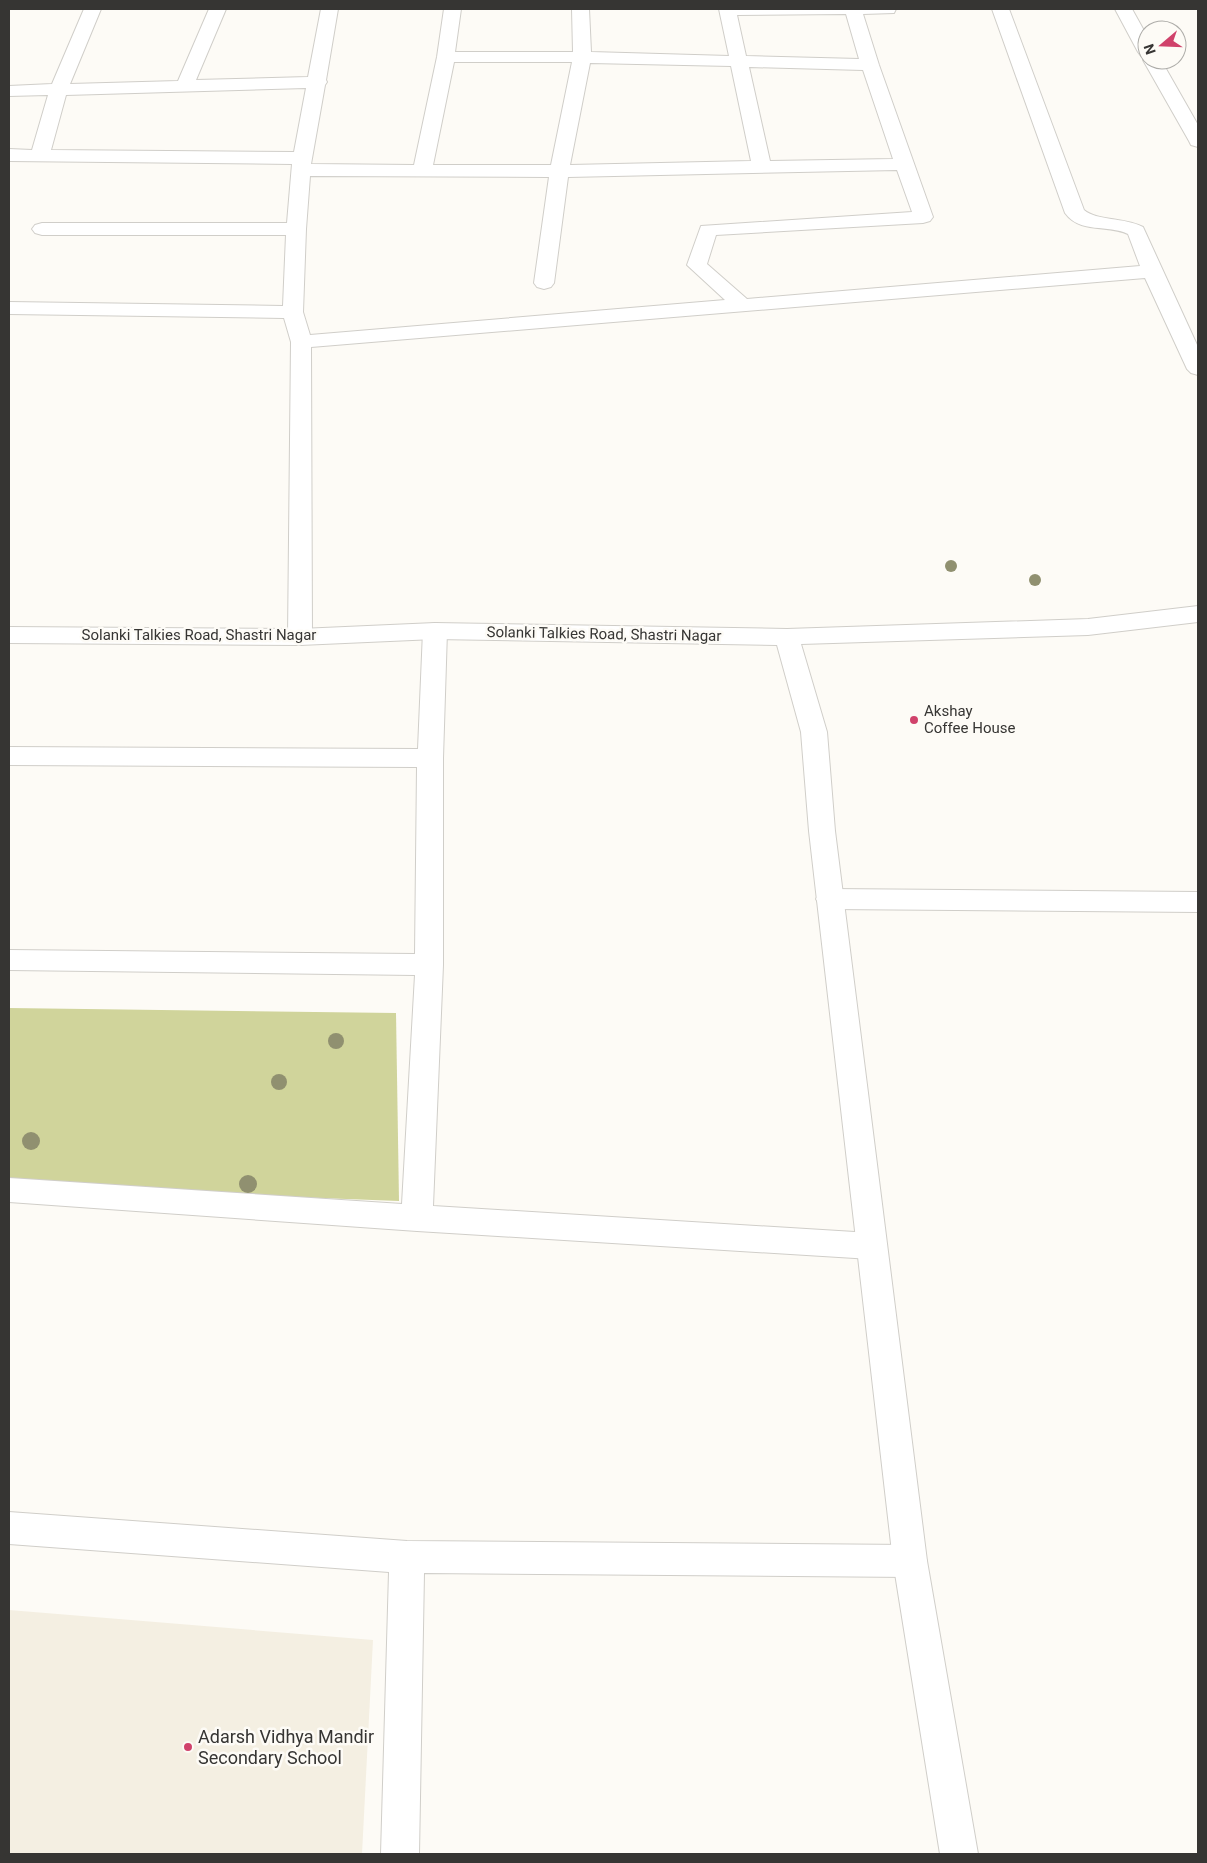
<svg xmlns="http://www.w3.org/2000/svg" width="1207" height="1863" viewBox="0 0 1207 1863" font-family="Roboto,sans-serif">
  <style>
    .built { fill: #f4efe2 }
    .green { fill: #d0d49b }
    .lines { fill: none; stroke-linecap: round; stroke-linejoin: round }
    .minor-casing { stroke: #d0cec9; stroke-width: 2 }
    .tertiary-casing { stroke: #d0cec9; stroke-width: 2 }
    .minor { fill: #fff; fill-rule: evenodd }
    .tertiary { fill: #fff; fill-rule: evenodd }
    .tree { fill: #909070 }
    .poi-dot { fill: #d0426b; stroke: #fdfbf6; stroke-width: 2 }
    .labels { text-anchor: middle; stroke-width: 5; stroke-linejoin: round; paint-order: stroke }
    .street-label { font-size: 15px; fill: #363533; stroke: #fdfbf6 }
    .poi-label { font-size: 15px; fill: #363533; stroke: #fdfbf6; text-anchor: start }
    .near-poi-label { font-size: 18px; fill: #363533; stroke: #fdfbf6; text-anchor: start }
  </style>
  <rect width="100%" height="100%" fill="#fdfbf6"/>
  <!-- built -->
  <path class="built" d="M 9,1610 L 373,1640 L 362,1854 L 9,1854 Z"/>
  <!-- green -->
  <path class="green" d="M 9,1008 L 396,1013 L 399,1201 L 9,1186 Z"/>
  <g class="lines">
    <!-- minor casing -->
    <g class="minor-casing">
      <path id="minor" d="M 84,9 L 101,9 L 70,84 L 178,81 L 209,9 L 226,9 L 196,80 L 308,77 L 321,9 L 338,9 L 326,80 L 327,82 L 325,85 L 311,164 L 414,165 L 437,57 L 444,9 L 461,9 L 455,52 L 573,52 L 572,9 L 589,9 L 591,52 L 729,56 L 719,9 L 896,9 L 894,13 L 863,14 L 879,65 L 933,217 L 930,221 L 923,223 L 716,235 L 707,264 L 747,299 L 1140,266 L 1128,234 C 1108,224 1080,234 1065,213 L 992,9 L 1009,9 L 1084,210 C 1097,221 1124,217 1143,227 L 1198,347 L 1198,375 L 1191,373 L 1187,369 L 1145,278 L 311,347 L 312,637 L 309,643 L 300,645 L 291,643 L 288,637 L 291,342 L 284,318 L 9,314 L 9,302 L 283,306 L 286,235 L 42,235 L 35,233 L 32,229 L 35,225 L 42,223 L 287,223 L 292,164 L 9,161 L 9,149 L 32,150 L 48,95 L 9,96 L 9,86 L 52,84 ZM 846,14 L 859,59 L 746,56 L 737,15 ZM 454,62 L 572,62 L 551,165 L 433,165 ZM 590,63 L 731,66 L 751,161 L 570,165 ZM 749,67 L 863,70 L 893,159 L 770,161 ZM 306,88 L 294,152 L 51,150 L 66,95 ZM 897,170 L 912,212 L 701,226 L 687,265 L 725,300 L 310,335 L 303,312 L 306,229 L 310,176 L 549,177 L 534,283 L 537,287 L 544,289 L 551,287 L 554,283 L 568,177 Z
        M 1115,9 L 1132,9 L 1147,36 L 1147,60 L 1161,60 L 1198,125 L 1198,147 L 1191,145 L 1189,141 L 1143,60 L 1145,57 L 1141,56 L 1138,52 Z
        M 435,623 L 444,625 L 447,631 L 443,758 L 443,965 L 433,1206 L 871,1233 L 882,1237 L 887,1246 L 882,1255 L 871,1259 L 417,1231 L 9,1202 L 9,1178 L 402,1204 L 415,975 L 9,970 L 9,950 L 415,954 L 417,767 L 9,765 L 9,747 L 418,749 L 423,631 L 426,625 Z
        M 830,889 L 1198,892 L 1198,912 L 830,909 L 820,906 L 816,899 L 820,892 Z
        M 9,1512 L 407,1541 L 910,1545 L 922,1550 L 927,1561 L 922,1572 L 910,1577 L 424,1573 L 419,1854 L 381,1854 L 389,1572 L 9,1544 Z"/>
    </g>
    <!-- tertiary casing -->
    <g class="tertiary-casing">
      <path id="tertiary" d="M 1198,606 L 1198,622 L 1088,635 L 801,644 L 827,732 L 835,831 L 927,1561 L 978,1854 L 940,1854 L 893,1561 L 809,831 L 801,732 L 777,645 L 435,639 L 300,645 L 9,643 L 9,627 L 300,629 L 435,623 L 787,629 L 1088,619 Z"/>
    </g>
    <!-- minor -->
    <use href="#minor" class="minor"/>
    <!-- tertiary -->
    <use href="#tertiary" class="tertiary"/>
  </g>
  <!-- trees -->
  <g class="tree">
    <circle cx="951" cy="566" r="6"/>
    <circle cx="1035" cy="580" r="6"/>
    <circle cx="336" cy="1041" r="8"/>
    <circle cx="279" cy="1082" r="8"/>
    <circle cx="31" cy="1141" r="9"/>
    <circle cx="248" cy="1184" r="9"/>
  </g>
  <!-- markers -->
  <g class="poi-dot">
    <circle cx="914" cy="720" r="5"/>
    <circle cx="188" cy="1747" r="5"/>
  </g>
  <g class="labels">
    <!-- street labels -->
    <g class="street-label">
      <text transform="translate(604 634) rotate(1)" y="5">Solanki Talkies Road, Shastri Nagar</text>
      <text x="199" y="640">Solanki Talkies Road, Shastri Nagar</text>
    </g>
    <!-- poi labels -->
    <g class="poi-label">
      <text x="924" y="716">Akshay<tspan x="924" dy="17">Coffee House</tspan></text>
    </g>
    <!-- near-poi labels -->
    <g class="near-poi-label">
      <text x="198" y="1743">Adarsh Vidhya Mandir<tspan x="198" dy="21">Secondary School</tspan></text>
    </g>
  </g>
  <!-- border -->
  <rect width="1207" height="1863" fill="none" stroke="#363533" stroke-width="20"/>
  <!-- north arrow -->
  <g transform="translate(1162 45) rotate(251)"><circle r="24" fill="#fdfbf6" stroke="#adaca8"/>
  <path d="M0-4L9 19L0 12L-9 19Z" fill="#d0426b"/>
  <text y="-8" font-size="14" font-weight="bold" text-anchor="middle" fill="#363533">N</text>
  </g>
</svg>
